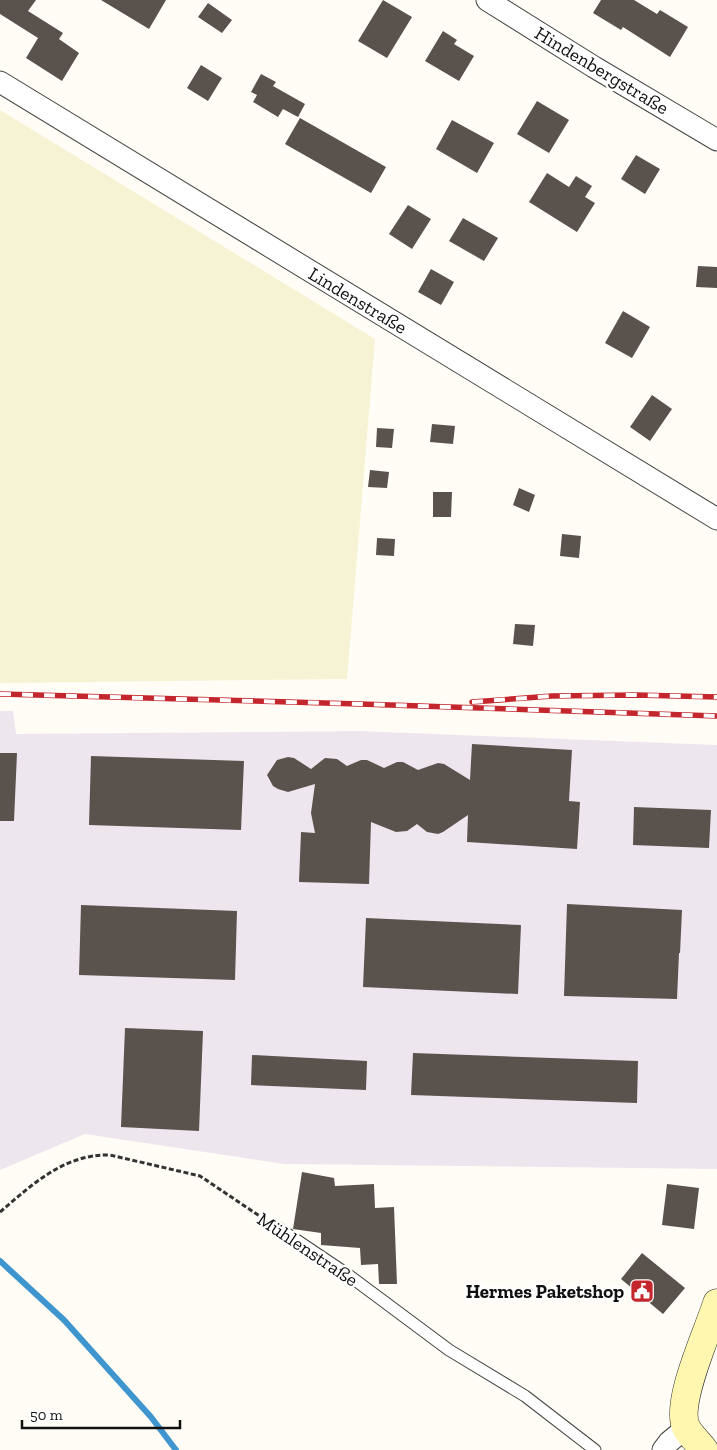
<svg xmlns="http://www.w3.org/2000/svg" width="717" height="1450" viewBox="0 0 717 1450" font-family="'Zilla Slab',serif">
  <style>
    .industrial { fill: #eee6ef }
    .farmland { fill: #f6f3d4 }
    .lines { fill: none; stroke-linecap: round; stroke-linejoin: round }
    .stream { stroke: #3f96cf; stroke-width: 6 }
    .building { fill: #5a524d }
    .lane-casing { stroke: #444; stroke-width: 13 }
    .street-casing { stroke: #444; stroke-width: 23 }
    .secondary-casing { stroke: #333; stroke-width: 29 }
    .path { stroke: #333; stroke-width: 3; stroke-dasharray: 5 2.5; stroke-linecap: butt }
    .lane { stroke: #fff; stroke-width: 11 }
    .street { stroke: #fff; stroke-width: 21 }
    .secondary { stroke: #fff6b0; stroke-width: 28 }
    .rail-casing { stroke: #c4262e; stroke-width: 5.5 }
    .rail { stroke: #fff; stroke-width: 4; stroke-dasharray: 11; stroke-linecap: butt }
    .labels { text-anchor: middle; stroke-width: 5; stroke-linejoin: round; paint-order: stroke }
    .street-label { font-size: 19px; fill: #111; stroke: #fff }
    .poi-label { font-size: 19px; font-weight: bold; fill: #111; stroke: #fff; text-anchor: end }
  </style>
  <rect width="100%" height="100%" fill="#fffdf5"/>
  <!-- industrial -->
  <path class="industrial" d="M 0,711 L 13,711 L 16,734 L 358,731 L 717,745 L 717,1169 L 284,1164 L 85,1134 L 0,1170 Z"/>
  <!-- farmland -->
  <path class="farmland" d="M 0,110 L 375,339 L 347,679 L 0,683 Z"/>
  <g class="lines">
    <!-- stream -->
    <path class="stream" d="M 0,1261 L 64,1320 L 151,1417 L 176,1450"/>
  </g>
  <!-- building -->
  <path class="building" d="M 0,0 L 36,0 L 28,11 L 63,33 L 59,39 L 79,53 L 62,81 L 26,58 L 38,38 L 0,14 Z
    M 101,0 L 166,0 L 149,29 Z
    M 383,0 L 412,17 L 387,58 L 358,41 Z
    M 601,0 L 634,0 L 657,14 L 660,10 L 688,27 L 670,57 L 623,27 L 621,30 L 593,13 Z
    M 208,3 L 232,20 L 222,33 L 198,17 Z
    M 443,31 L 457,40 L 454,44 L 474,56 L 459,81 L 425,61 Z
    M 201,65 L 222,78 L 208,101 L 187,88 Z
    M 261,74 L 276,82 L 273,86 L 305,104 L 298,117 L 283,109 L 278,117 L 253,102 L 257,95 L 251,92 Z
    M 537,101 L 569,120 L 549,153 L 517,134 Z
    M 300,118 L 386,167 L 371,193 L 285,144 Z
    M 452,120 L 494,143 L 477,173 L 436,149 Z
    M 636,155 L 660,169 L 645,194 L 621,179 Z
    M 547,173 L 569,187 L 576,176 L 592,186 L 585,197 L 595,203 L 577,232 L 529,202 Z
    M 408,205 L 431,219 L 412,249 L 389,234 Z
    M 463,218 L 498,238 L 484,261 L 449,241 Z
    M 698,266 L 717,267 L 717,288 L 696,287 Z
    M 431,269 L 454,282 L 441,305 L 418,292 Z
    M 623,311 L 650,327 L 632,358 L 605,343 Z
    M 652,395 L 672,409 L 650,441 L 630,427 Z
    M 432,424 L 455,426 L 453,444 L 430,442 Z
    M 377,428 L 394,429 L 392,448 L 376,447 Z
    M 370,470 L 389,472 L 387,488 L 368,487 Z
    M 519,488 L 535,495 L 529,512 L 513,505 Z
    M 433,492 L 452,492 L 451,517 L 433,517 Z
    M 562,534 L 581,536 L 579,558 L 560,556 Z
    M 377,538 L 395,539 L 394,556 L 376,555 Z
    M 515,624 L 535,625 L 533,646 L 513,644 Z
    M 472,744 L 572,750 L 569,801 L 580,802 L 577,849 L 467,842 L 468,815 L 443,832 L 438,834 L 427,832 L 417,824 L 407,831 L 396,832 L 371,822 L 369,884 L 299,882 L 301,832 L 315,833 L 311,813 L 315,784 L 288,792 L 278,789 L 273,786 L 267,775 L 277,760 L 288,757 L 294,758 L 311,769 L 325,758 L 337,759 L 347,766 L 361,760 L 367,760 L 384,768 L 397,762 L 403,762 L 418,770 L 438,763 L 444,764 L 470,780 Z
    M 0,753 L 17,753 L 14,821 L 0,821 Z
    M 91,756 L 244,761 L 241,830 L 89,825 Z
    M 634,807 L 711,810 L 709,848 L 633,845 Z
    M 567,904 L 682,910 L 680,953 L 679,953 L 677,999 L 564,996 Z
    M 81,905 L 237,911 L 235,980 L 79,975 Z
    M 366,918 L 521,925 L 518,994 L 363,987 Z
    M 125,1028 L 203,1031 L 199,1131 L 121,1127 Z
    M 413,1053 L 638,1061 L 637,1103 L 411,1095 Z
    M 252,1055 L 367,1061 L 366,1090 L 251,1085 Z
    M 302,1172 L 334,1178 L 335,1186 L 374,1184 L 375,1208 L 394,1207 L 397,1284 L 379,1284 L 378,1264 L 361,1265 L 360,1248 L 321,1245 L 321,1233 L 293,1229 Z
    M 667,1184 L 699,1188 L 694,1229 L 662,1225 Z
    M 642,1253 L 685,1288 L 663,1314 L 621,1279 Z"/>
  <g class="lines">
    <!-- lane casing -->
    <g class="lane-casing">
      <path id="lane" d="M 277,1227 L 347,1274 L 449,1350 L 525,1396 L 595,1450"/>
    </g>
    <!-- street casing -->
    <g class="street-casing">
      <path id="street" d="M 487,0 L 594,67 L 717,140
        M 0,82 L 717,519
        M 663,1450 L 669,1442 L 686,1428"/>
    </g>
    <!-- secondary casing -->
    <g class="secondary-casing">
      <path id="secondary" d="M 704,1450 C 699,1443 691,1436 687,1429 C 673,1405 709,1330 717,1303"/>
    </g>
    <!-- path -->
    <path class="path" d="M 0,1212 C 33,1184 64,1154 110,1155 L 200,1176 L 264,1219"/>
    <!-- lane -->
    <use href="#lane" class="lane"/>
    <!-- street -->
    <use href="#street" class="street"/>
    <!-- secondary -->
    <use href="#secondary" class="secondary"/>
    <!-- rail casing -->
    <g class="rail-casing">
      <path id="rail" d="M 0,694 L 360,704 L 717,716
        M 472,702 L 552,696 L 636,695 L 717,697"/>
    </g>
    <!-- rail -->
    <use href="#rail" class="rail"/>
  </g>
  <!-- icons -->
  <defs>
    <g id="civic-square" transform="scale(1.25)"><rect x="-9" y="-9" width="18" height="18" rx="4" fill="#c4262e" stroke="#fff"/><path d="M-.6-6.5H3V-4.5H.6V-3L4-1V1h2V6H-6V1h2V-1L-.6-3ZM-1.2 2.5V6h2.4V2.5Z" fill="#fff"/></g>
  </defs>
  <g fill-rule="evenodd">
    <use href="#civic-square" x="642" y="1291"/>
  </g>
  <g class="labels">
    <!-- street labels -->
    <g class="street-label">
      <text transform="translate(602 70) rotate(31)" y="7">Hindenbergstraße</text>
      <text transform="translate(358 300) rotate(31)" y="7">Lindenstraße</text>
      <text transform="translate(308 1249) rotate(34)" y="7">Mühlenstraße</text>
    </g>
    <!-- poi labels -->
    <g class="poi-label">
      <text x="624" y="1298">Hermes Paketshop</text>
    </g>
  </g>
  <!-- scale -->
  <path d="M22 1420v8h158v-8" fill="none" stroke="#111111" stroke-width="2.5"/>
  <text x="30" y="1420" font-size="15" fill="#111111" stroke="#ffffff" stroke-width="4" paint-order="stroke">50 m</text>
</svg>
